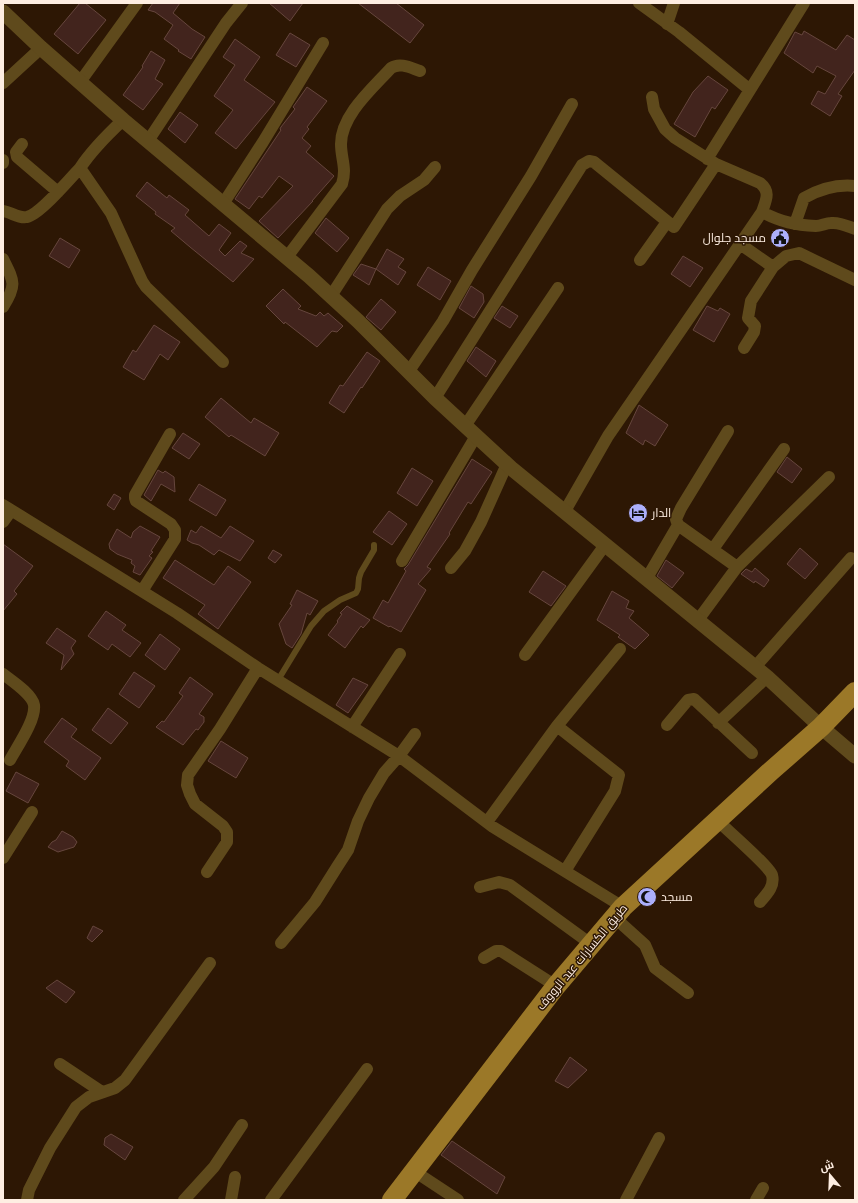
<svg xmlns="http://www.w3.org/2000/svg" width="858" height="1203" viewBox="0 0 858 1203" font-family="'Open Sans',Cairo,sans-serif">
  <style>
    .building { fill: #42241d; stroke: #66463d }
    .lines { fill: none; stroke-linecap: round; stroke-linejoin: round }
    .service { stroke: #5f4a1c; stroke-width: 6 }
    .minor { stroke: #5f4a1c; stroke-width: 12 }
    .tertiary { stroke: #5f4a1c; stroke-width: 15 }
    .primary { stroke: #9b7828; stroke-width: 20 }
    .labels { text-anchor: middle; stroke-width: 3; stroke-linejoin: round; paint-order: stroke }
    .poi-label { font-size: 12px; fill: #feeee2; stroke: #2d1704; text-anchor: start }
    .street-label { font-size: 12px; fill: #feeee2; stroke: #2d1704 }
  </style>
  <rect width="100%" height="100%" fill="#2d1704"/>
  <!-- building -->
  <path class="building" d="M 80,3 L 85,3 L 106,20 L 78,54 L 54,34 Z
    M 153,3 L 180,3 L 173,13 L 192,29 L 205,37 L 191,59 L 178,51 L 179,50 L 164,39 L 173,25 L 155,12 L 148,10 Z
    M 269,3 L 303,3 L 290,21 Z
    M 358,3 L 396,3 L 424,25 L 410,43 Z
    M 804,31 L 836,50 L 847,35 L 855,40 L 855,70 L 838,94 L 842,96 L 830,116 L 811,104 L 818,91 L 825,94 L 836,76 L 817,66 L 813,73 L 784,53 L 795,32 L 802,35 Z
    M 290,33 L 310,45 L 296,67 L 276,55 Z
    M 235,39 L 260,57 L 244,80 L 275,102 L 236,149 L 215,133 L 233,110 L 214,96 L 235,65 L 223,57 Z
    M 151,51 L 165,60 L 155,79 L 163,84 L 143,110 L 123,95 L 143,67 L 142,66 Z
    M 708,76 L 728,90 L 715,109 L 712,107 L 695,137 L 674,124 L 693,92 Z
    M 307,87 L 327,101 L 307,127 L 309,129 L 302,138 L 311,146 L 306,152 L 334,176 L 312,201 L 313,201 L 278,238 L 259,221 L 293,186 L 279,176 L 262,198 L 259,196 L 249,209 L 235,199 L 281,130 L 280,129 L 281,127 L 295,109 L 293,107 Z
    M 180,112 L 198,125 L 185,143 L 168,129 Z
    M 147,182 L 167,198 L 169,195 L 189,210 L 185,215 L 209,236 L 219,224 L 231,233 L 219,250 L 225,256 L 240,241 L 247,246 L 241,253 L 254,259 L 233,282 L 190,247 L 171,231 L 175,228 L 155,214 L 156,212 L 136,196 Z
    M 326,218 L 349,238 L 337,252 L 315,233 Z
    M 60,238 L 80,250 L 69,268 L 49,256 Z
    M 387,249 L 404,259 L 398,267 L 406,272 L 398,285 L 376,269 Z
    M 683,256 L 703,268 L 690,287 L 671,274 Z
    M 361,264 L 376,269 L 369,285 L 353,275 Z
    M 428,267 L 451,281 L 440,300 L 417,285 Z
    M 471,286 L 483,294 L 484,302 L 474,318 L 459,308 Z
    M 283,289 L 301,306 L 298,309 L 316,316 L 320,312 L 324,316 L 328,313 L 343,326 L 337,332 L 332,331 L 317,347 L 285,322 L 284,324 L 266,306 Z
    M 381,299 L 396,312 L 381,330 L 366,317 Z
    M 502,306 L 518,316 L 510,328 L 494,318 Z
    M 707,306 L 718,311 L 720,308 L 730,314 L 714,342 L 693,330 Z
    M 154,325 L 180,342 L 168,360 L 160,354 L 144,380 L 123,367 L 133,350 L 136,352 Z
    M 476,347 L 496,361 L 486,377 L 467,361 Z
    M 367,352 L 380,361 L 362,388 L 361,387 L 344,413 L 329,403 L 340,385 L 343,386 Z
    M 221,398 L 251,423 L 254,418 L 279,433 L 265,456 L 231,435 L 229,437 L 205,417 Z
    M 639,405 L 668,425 L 655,446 L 645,440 L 643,445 L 626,433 Z
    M 183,433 L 200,444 L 189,459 L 172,448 Z
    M 787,457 L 802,469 L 792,483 L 777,472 Z
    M 472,459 L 492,472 L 471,504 L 468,502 L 449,533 L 450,534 L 427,567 L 431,569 L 418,584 L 426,590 L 401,632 L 390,626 L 389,627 L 373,618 L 383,600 L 388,603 L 406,571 L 404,569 L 408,565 Z
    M 412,468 L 433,481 L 417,506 L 397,493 Z
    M 158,470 L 163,473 L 165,471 L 174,477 L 175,492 L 161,484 L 151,501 L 144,495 Z
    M 199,484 L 226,500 L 216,516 L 189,500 Z
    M 114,494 L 121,498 L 114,510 L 107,505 Z
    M 389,511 L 407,524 L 392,545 L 373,532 Z
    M 140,526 L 160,537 L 151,551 L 153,552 L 149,556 L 152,558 L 140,575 L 133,572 L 135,566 L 131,563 L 132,560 L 117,554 L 110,549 L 109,544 L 117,529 L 131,538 L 133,532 Z
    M 201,526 L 221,538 L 230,526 L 254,541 L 240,561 L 219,550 L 214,555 L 199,545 L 192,543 L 187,540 L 191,530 L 196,533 Z
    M 3,544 L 33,566 L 14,591 L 17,594 L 3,611 Z
    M 800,548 L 818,564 L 805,579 L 787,564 Z
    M 273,550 L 282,555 L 275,563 L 268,558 Z
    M 175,560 L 214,585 L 228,566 L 251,582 L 218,629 L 198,614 L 205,605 L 163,578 Z
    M 666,560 L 684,573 L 672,588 L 657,576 Z
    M 755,568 L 769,580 L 764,587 L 755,581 L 754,583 L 741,574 L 746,569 L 752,572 Z
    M 543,571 L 566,586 L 551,606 L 529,592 Z
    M 297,590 L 318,601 L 310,615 L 307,613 L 301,634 L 292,648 L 286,644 L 279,624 L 292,605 L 290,604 Z
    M 612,591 L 629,601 L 626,608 L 634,611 L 629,618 L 649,635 L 635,649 L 618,637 L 620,635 L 597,620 Z
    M 347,606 L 370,620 L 363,628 L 361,626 L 345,648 L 328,635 L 338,622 L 337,621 L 342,614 L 340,613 Z
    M 106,611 L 126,625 L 122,630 L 141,643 L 130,657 L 112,644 L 108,650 L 88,636 Z
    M 57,628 L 76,641 L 71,648 L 74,654 L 61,670 L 64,655 L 46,643 Z
    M 160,634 L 180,649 L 165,670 L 145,655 Z
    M 134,672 L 155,686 L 139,708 L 119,694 Z
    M 190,677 L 213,694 L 199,714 L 204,717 L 204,722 L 198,730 L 196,729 L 183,745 L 156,727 L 162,721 L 164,722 L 183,696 L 179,693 Z
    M 353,678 L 368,685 L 348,713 L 336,705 Z
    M 108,708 L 128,723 L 111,744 L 92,730 Z
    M 62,718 L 77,729 L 71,737 L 101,758 L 85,780 L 66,766 L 69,761 L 44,742 Z
    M 221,741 L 248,758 L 236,778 L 208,761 Z
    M 16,772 L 39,784 L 28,803 L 6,791 Z
    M 62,831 L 73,837 L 77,842 L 74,847 L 58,852 L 48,847 L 52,842 L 56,840 Z
    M 93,926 L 103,931 L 92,942 L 87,938 Z
    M 57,980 L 75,992 L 66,1003 L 46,988 Z
    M 570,1057 L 587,1070 L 568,1088 L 555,1081 Z
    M 111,1134 L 133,1147 L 125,1160 L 104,1145 L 105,1138 Z
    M 452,1141 L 505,1177 L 497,1194 L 441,1155 Z"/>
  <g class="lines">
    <!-- service -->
    <path class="service" d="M 278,680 L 311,626 L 324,611 L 340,600 L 356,593 L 358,589 L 359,578 L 361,572 L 374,550 L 374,545"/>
    <!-- minor -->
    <path class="minor" d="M 639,3 L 679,32 L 750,90
      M 667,24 L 674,3
      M 80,82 L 137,3
      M 3,83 L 41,48
      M 123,120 C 107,135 92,150 80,168 L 111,213 L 142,281 L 146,287 L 223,362
      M 148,141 L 226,23 L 242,3
      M 22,144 L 16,152 L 17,157 L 58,192
      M 707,159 L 804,3
      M 3,160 L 3,163
      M 223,204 L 263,142 L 323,43
      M 3,211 C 11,212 19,219 27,217 C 39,215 70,179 80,168
      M 762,212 C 781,222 795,225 816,226 C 821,226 826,223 831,223 C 840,222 847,226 855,229
      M 795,224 L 804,198 C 820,189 836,184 855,186
      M 740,244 L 773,267
      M 287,257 L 342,184 C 347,168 341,159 341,144 C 341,115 373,88 391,68 C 400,62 411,68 420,71
      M 3,259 C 14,281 17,285 3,307
      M 640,260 L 667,222
      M 331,296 L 387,209 L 400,196 L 424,180 L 435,167
      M 744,348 L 754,332 L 755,326 L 748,318 L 751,301 L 773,267 L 786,256 L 799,253 L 855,280
      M 409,371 L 443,321 L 472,270 L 531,176 L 572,104
      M 435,398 L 582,165 L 589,161 L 594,162 L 674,227 L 716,164
      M 465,426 L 558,288
      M 728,431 L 681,508 L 676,519 L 678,525 L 737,567
      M 3,505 L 177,613 L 258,668 L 399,756 L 493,827 L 623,907
      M 565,511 L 608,436 L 762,212 C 766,200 771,192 760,183 L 716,164 L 675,138 L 665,129 L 654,109 L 652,97
      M 3,522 L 11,511
      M 713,549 L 784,449
      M 402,561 L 476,436
      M 451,568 L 465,551 L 481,522 L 507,464
      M 647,578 L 678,525
      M 142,591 L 175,539 L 175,530 L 171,524 L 136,501 L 135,498 L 135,495 L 170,434
      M 698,620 L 737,567 L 829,477
      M 525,655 L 605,545
      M 755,667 L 851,558
      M 3,674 C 12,681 32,694 34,705 C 36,720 17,747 10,760
      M 718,723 L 767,677
      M 667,725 L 688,700 L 694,699 L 752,753
      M 557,726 L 619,775 L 615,791 L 565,871
      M 352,727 L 400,654
      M 717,820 C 726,829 769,866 772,875 C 775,886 767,894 760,902
      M 487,822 L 557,726 L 620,649
      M 3,858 L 32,812
      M 207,872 L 227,842 L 227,832 L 223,826 L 195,804 L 190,794 L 187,785 L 188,775 L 220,729 L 258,668
      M 480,887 L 499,882 L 510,885 L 591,944
      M 614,917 L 645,945 L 655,968 L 688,993
      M 281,943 L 315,902 L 337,867 L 348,850 L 358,821 L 369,798 L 384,773 L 399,756 L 415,734
      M 484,958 L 496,951 L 501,951 L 556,986
      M 60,1064 L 102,1092
      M 414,1171 L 458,1200
      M 27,1200 L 29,1190 L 50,1148 L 76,1107 L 89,1097 L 115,1088 L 125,1080 L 210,963
      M 184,1200 L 214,1167 L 242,1125
      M 231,1200 L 235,1177
      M 271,1200 L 367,1069
      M 626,1200 L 659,1138
      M 756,1200 L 763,1188"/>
    <!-- tertiary -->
    <path class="tertiary" d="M 3,12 L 41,48 L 123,120 L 309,276 L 358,321 L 435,398 L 511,468 L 767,677 L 821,727 L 855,756"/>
    <!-- primary -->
    <path class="primary" d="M 392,1200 L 556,986 L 623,907 L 771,771 L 821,727 L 855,692"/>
  </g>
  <!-- icons -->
  <defs>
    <g id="civic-disc" transform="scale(1)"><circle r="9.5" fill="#acaffb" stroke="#2d1704"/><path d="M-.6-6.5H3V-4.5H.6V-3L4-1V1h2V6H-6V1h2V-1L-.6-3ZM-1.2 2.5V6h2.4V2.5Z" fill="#111"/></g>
    <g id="hotel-disc" transform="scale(1)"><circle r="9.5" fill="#acaffb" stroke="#2d1704"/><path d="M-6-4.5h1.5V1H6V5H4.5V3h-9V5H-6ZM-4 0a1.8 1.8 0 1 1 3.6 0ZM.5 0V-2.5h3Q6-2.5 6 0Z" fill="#111"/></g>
    <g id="mosque-disc" transform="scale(1)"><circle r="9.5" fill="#acaffb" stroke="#2d1704"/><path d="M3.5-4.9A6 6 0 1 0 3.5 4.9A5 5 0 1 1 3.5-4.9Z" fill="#111"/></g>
  </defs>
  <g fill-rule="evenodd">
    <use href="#civic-disc" x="780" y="238"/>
    <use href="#hotel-disc" x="638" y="513"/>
    <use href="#mosque-disc" x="647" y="897"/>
  </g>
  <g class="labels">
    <!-- poi labels -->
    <g class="poi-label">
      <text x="766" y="242" text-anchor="end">مسجد جلوال</text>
      <text x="652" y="517">الدار</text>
      <text x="661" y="901">مسجد</text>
    </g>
    <!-- street labels -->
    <g class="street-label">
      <text transform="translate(582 957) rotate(-50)" y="4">طريق الكسارات عبد الرووف</text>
    </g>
  </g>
  <!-- border -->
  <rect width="858" height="1203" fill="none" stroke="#feeee2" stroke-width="8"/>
  <!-- north arrow -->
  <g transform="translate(830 1175) rotate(341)" stroke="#2d1704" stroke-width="3" paint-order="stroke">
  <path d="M0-3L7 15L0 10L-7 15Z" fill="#feeee2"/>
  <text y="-6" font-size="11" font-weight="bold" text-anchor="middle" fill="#feeee2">ش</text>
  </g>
</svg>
